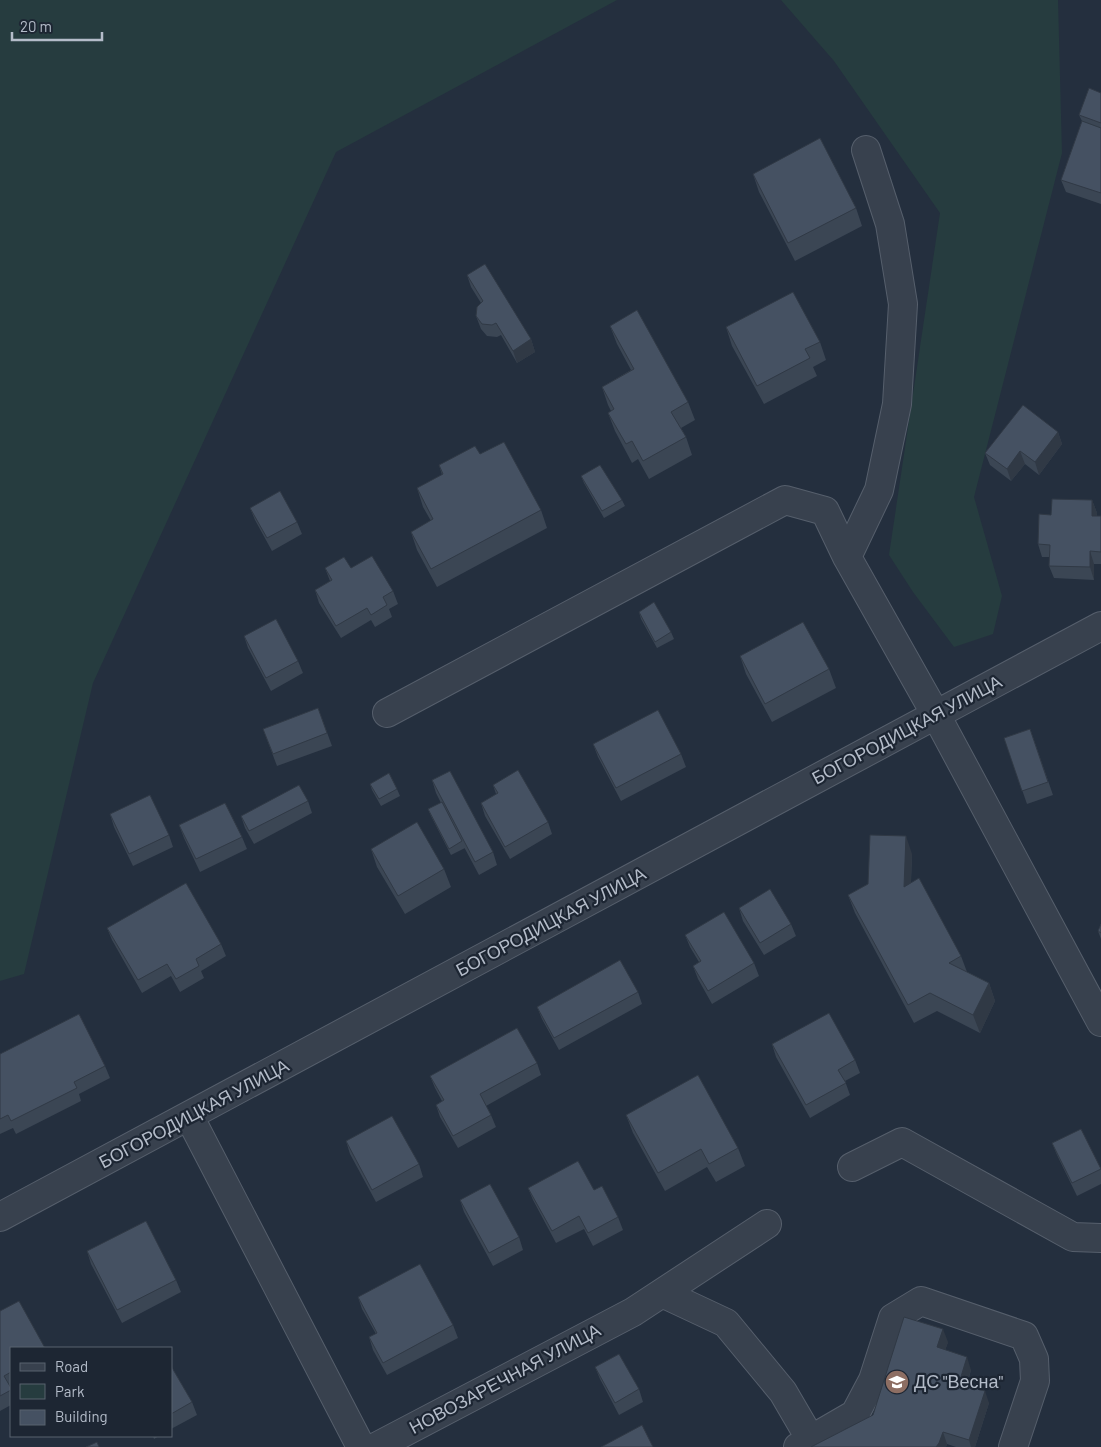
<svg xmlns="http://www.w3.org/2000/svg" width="1101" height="1447" viewBox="0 0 1101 1447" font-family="Barlow,sans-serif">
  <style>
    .green { fill: #263c3f }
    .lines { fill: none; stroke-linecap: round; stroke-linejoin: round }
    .minor-casing { stroke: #565f6c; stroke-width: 30 }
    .minor { stroke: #38414e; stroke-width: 28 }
    .wall { fill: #3b4654 }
    .shaded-wall { fill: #303945 }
    .building { fill: #455162; stroke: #303945 }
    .labels { text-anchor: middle; stroke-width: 4.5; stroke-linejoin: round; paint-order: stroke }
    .street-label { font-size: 18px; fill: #b4bcc9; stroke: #1d2633 }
    .poi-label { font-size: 18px; fill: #b4bcc9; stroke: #1d2633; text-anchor: start }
  </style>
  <rect width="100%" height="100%" fill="#242f3e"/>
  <!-- green -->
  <path class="green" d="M 0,0 L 617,0 L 336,152 L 93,683 L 24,974 L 0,981 Z
    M 781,0 L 1058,0 L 1062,153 L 974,497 L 1002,596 L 993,634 L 954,647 L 913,592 L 889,555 L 940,213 L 834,61 Z"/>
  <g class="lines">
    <!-- minor casing -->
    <g class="minor-casing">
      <path id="minor" d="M 847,557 L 879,490 L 897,404 L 903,304 L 890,224 L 866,150
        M 387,713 L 785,500 L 825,511 L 847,557 L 936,715 L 1101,1022
        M 189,1116 L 361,1447
        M 852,1167 L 902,1142 L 1073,1237 L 1101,1238
        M 0,1217 L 1101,626
        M 662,1293 L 726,1323 L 783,1392 L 811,1440
        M 376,1447 L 633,1312 L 767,1224
        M 798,1447 L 855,1414 L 873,1380 L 893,1318 L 921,1301 L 1024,1336 L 1034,1359 L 1035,1381 L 1013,1447"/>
    </g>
    <!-- minor -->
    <use href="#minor" class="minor"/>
  </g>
  <!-- wall -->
  <path class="wall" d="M 1101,93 L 1101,204 L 1066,192 L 1061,180 L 1082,121 L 1079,115 Z
    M 753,174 L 856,208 L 862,226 L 795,261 L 759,192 Z
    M 467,275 L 531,339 L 535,352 L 517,363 L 501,335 L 497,337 L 487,336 L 481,329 L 476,316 L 481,303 L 471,287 Z
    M 610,326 L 688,402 L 695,420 L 681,428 L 686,437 L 692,455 L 649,479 L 638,459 L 632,463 L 615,431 L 608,413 L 611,411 L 608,405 L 602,387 L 631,370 L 617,344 Z
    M 726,327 L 820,342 L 826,360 L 813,367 L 817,376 L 764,404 L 732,346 Z
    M 1058,432 L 1062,444 L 1039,475 L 1025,464 L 1011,481 L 990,465 L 985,453 Z
    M 480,454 L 541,510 L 547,528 L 437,587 L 417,550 L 411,532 L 431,521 L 423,507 L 417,488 L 442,475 L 439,465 Z
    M 581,476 L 622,500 L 625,506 L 604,518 L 584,483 Z
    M 1092,500 L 1097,513 L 1097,516 L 1101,516 L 1101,564 L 1094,564 L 1094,580 L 1054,578 L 1049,566 L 1049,557 L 1042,557 L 1038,544 L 1051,515 Z
    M 250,508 L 297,522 L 302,534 L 272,551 L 255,520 Z
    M 325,568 L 351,568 L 393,591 L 398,604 L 389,609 L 392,617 L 375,627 L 371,620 L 341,638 L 319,603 L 315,590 L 330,581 Z
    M 639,612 L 671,632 L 674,639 L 657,648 L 641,619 Z
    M 244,636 L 298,661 L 303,673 L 271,691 L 248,648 Z
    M 740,656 L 829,669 L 836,688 L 772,722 L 746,674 Z
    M 318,708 L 332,746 L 277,766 L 263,729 Z
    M 1030,729 L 1053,795 L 1027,804 L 1004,738 Z
    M 593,744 L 681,754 L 686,767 L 621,801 L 598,757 Z
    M 432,780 L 493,852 L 497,865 L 479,875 L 464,847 L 465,848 L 451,855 L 431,816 L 428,809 L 441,803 L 436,793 Z
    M 370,784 L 397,789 L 400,796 L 381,806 L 372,790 Z
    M 493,785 L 548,822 L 552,834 L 510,859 L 485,816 L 481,803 L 496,794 Z
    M 308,801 L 312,813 L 254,844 L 245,828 L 241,816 Z
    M 110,814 L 169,835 L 173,847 L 133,866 L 114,827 Z
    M 179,825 L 242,837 L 247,849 L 200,872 L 184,838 Z
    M 371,849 L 444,869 L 451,887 L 405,914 L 377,867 Z
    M 912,854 L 911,882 L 961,956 L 967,972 L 989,983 L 995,1001 L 980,1033 L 937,1011 L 914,1023 L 855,913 L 848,895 L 868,884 Z
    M 739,908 L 791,924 L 796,936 L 764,955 L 743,921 Z
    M 1101,924 L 1101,939 L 1098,931 Z
    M 107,928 L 221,944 L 226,956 L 201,971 L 204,978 L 180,992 L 171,976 L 142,993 L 112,940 Z
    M 685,935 L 754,963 L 759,976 L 712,1004 L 698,979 L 693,966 L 699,962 L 690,947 Z
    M 638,992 L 642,1004 L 559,1050 L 542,1019 L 537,1007 Z
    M 772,1044 L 855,1060 L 860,1073 L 845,1081 L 850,1095 L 810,1118 L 776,1057 Z
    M 0,1054 L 105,1066 L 110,1078 L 79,1094 L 81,1101 L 16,1134 L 13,1128 L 0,1134 Z
    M 537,1063 L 541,1075 L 486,1106 L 491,1115 L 496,1127 L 458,1148 L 440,1117 L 436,1105 L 442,1101 L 435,1088 L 430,1076 Z
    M 626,1115 L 738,1148 L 745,1166 L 716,1182 L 707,1167 L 665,1191 L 633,1133 Z
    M 346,1141 L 419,1164 L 423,1177 L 376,1202 L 350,1154 Z
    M 1052,1143 L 1101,1168 L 1101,1184 L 1077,1196 L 1057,1155 Z
    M 528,1188 L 594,1190 L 618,1217 L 623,1230 L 593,1246 L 584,1229 L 556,1243 L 533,1200 Z
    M 460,1200 L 519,1237 L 523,1250 L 493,1266 L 464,1212 Z
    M 87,1251 L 176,1280 L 181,1292 L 122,1323 L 91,1264 Z
    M 358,1297 L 453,1325 L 458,1338 L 387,1375 L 373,1350 L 369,1337 L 376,1334 L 362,1309 Z
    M 0,1311 L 11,1348 L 11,1405 L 0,1411 Z
    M 948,1342 L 945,1350 L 971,1370 L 967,1385 L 989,1403 L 975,1447 L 956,1447 L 947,1444 L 946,1447 L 811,1447 L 873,1415 Z
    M 171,1366 L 192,1402 L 197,1415 L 171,1429 Z
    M 595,1367 L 639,1389 L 643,1402 L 619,1415 L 600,1379 Z
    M 153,1436 L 159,1436 L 154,1439 Z"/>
  <!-- shaded-wall -->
  <path class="shaded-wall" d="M 531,339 L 535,352 L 517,363 L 513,351 Z
    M 1058,432 L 1062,444 L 1039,475 L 1035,462 Z
    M 1020,451 L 1025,464 L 1011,481 L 1007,469 Z
    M 1092,500 L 1097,513 L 1096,528 L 1092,516 Z
    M 1090,551 L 1094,564 L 1094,580 L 1090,567 Z
    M 906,836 L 912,854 L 910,905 L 904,887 Z
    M 989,983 L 995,1001 L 980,1033 L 973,1015 Z
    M 943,1329 L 948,1342 L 942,1360 L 937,1347 Z
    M 967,1357 L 971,1370 L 963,1395 L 959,1383 Z
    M 985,1391 L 989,1403 L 975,1447 L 971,1447 L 969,1440 Z
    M 943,1432 L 947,1444 L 946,1447 L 936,1447 Z"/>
  <!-- building -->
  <path class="building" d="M 1089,88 L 1101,93 L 1101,123 L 1079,115 Z
    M 1082,121 L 1101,128 L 1101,193 L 1061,180 Z
    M 820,138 L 856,208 L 788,243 L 753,174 Z
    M 485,264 L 531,339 L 513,351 L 496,323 L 492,325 L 482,324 L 476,316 L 477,307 L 483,301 L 467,275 Z
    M 793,292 L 820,342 L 805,349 L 810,358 L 757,386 L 726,327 Z
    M 637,310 L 688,402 L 671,412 L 686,437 L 643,461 L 632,441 L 626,444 L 608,413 L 614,409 L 602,387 L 634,369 L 610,326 Z
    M 1023,405 L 1058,432 L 1035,462 L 1020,451 L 1007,469 L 985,453 Z
    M 504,442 L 541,510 L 431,569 L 411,532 L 433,519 L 417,488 L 443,474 L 439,465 L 475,446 L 480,454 Z
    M 600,465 L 622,500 L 602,511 L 581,476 Z
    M 280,491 L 297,522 L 267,538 L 250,508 Z
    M 1052,499 L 1092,500 L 1092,516 L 1101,516 L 1101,552 L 1090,551 L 1090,567 L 1049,566 L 1050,545 L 1038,544 L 1039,514 L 1051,515 Z
    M 372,556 L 393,591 L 383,597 L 387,605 L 371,615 L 367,608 L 336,626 L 315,590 L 332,580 L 325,568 L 344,557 L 351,568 Z
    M 654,602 L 671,632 L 655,642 L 639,612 Z
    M 276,619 L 298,661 L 266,678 L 244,636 Z
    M 803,622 L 829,669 L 765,704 L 740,656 Z
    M 318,708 L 327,733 L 273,754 L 263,729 Z
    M 658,710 L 681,754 L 616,788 L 593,744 Z
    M 1030,729 L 1048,782 L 1022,791 L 1004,738 Z
    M 518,770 L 548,822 L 505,847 L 481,803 L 498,793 L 493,785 Z
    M 450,771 L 493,852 L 475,862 L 432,780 Z
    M 389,773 L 397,789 L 379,799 L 370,784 Z
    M 299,785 L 308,801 L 249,831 L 241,816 Z
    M 150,795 L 169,835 L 129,854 L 110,814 Z
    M 442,802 L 462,841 L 449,849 L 428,809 Z
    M 225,803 L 242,837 L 196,859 L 179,825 Z
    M 417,822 L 444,869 L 398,896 L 371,849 Z
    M 870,835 L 906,836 L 904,887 L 919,878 L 961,956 L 949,963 L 989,983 L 973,1015 L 930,993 L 908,1005 L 848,895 L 868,884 Z
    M 186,883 L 221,944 L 196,959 L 199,966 L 176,979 L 167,964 L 138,980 L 107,928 Z
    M 770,889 L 791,924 L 760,943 L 739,908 Z
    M 724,912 L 754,963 L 708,991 L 693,966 L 701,961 L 685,935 Z
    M 1101,924 L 1101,933 L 1098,931 Z
    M 620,960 L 638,992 L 554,1038 L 537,1007 Z
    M 829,1013 L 855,1060 L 838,1070 L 846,1083 L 806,1105 L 772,1044 Z
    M 79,1014 L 105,1066 L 74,1082 L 77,1088 L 11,1121 L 8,1115 L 0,1119 L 0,1054 Z
    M 517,1028 L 537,1063 L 480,1094 L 491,1115 L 453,1136 L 436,1105 L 444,1100 L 430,1076 Z
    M 698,1075 L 738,1148 L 709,1164 L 701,1149 L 658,1173 L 626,1115 Z
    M 392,1116 L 419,1164 L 372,1190 L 346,1141 Z
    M 1081,1129 L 1101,1169 L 1072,1183 L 1052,1143 Z
    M 578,1161 L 594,1190 L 602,1186 L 618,1217 L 588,1233 L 579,1216 L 552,1231 L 528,1188 Z
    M 490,1184 L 519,1237 L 489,1253 L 460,1200 Z
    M 146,1221 L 176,1280 L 117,1310 L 87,1251 Z
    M 420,1264 L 453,1325 L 383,1363 L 369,1337 L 377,1333 L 358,1297 Z
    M 19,1301 L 45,1348 L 11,1348 L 11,1372 L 4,1376 L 11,1388 L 11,1390 L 0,1396 L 0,1311 Z
    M 904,1317 L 943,1329 L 937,1347 L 967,1357 L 959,1383 L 985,1391 L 969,1440 L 943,1432 L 939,1443 L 936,1447 L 811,1447 L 873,1415 Z
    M 619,1354 L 639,1389 L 615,1403 L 595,1367 Z
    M 171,1366 L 192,1402 L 171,1414 Z
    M 642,1425 L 653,1447 L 601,1447 Z
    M 97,1442 L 99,1447 L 86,1447 Z"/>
  <!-- icons -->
  <defs>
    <g id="school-disc" transform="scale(1.25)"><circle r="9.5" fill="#8d6e63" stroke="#1d2633"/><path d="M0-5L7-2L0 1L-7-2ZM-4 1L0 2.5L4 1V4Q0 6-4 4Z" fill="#fff"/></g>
  </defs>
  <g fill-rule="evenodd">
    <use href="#school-disc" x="897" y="1382"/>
  </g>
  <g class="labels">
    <!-- street labels -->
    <g class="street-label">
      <text transform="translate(907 730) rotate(-28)" y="6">БОГОРОДИЦКАЯ УЛИЦА</text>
      <text transform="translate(551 922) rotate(-28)" y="6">БОГОРОДИЦКАЯ УЛИЦА</text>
      <text transform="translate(194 1114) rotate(-28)" y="6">БОГОРОДИЦКАЯ УЛИЦА</text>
      <text transform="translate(505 1379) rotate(-28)" y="6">НОВОЗАРЕЧНАЯ УЛИЦА</text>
    </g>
    <!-- poi labels -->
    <g class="poi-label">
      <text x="914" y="1388">ДС "Весна"</text>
    </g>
  </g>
  <!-- legend -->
  <rect x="10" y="1347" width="162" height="90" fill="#1d2633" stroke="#59626f"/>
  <rect x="20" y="1363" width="25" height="8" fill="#38414e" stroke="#59626f"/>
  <text x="55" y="1372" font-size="15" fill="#b4bcc9">Road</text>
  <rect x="20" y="1384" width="25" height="15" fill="#263c3f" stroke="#59626f"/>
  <text x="55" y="1397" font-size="15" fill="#b4bcc9">Park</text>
  <rect x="20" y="1410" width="25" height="15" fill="#455162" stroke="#59626f"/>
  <text x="55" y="1422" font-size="15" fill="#b4bcc9">Building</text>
  <!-- scale -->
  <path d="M12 32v8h90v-8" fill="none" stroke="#b4bcc9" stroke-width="2.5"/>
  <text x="20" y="32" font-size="15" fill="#b4bcc9" stroke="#1d2633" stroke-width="4" paint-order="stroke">20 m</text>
</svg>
